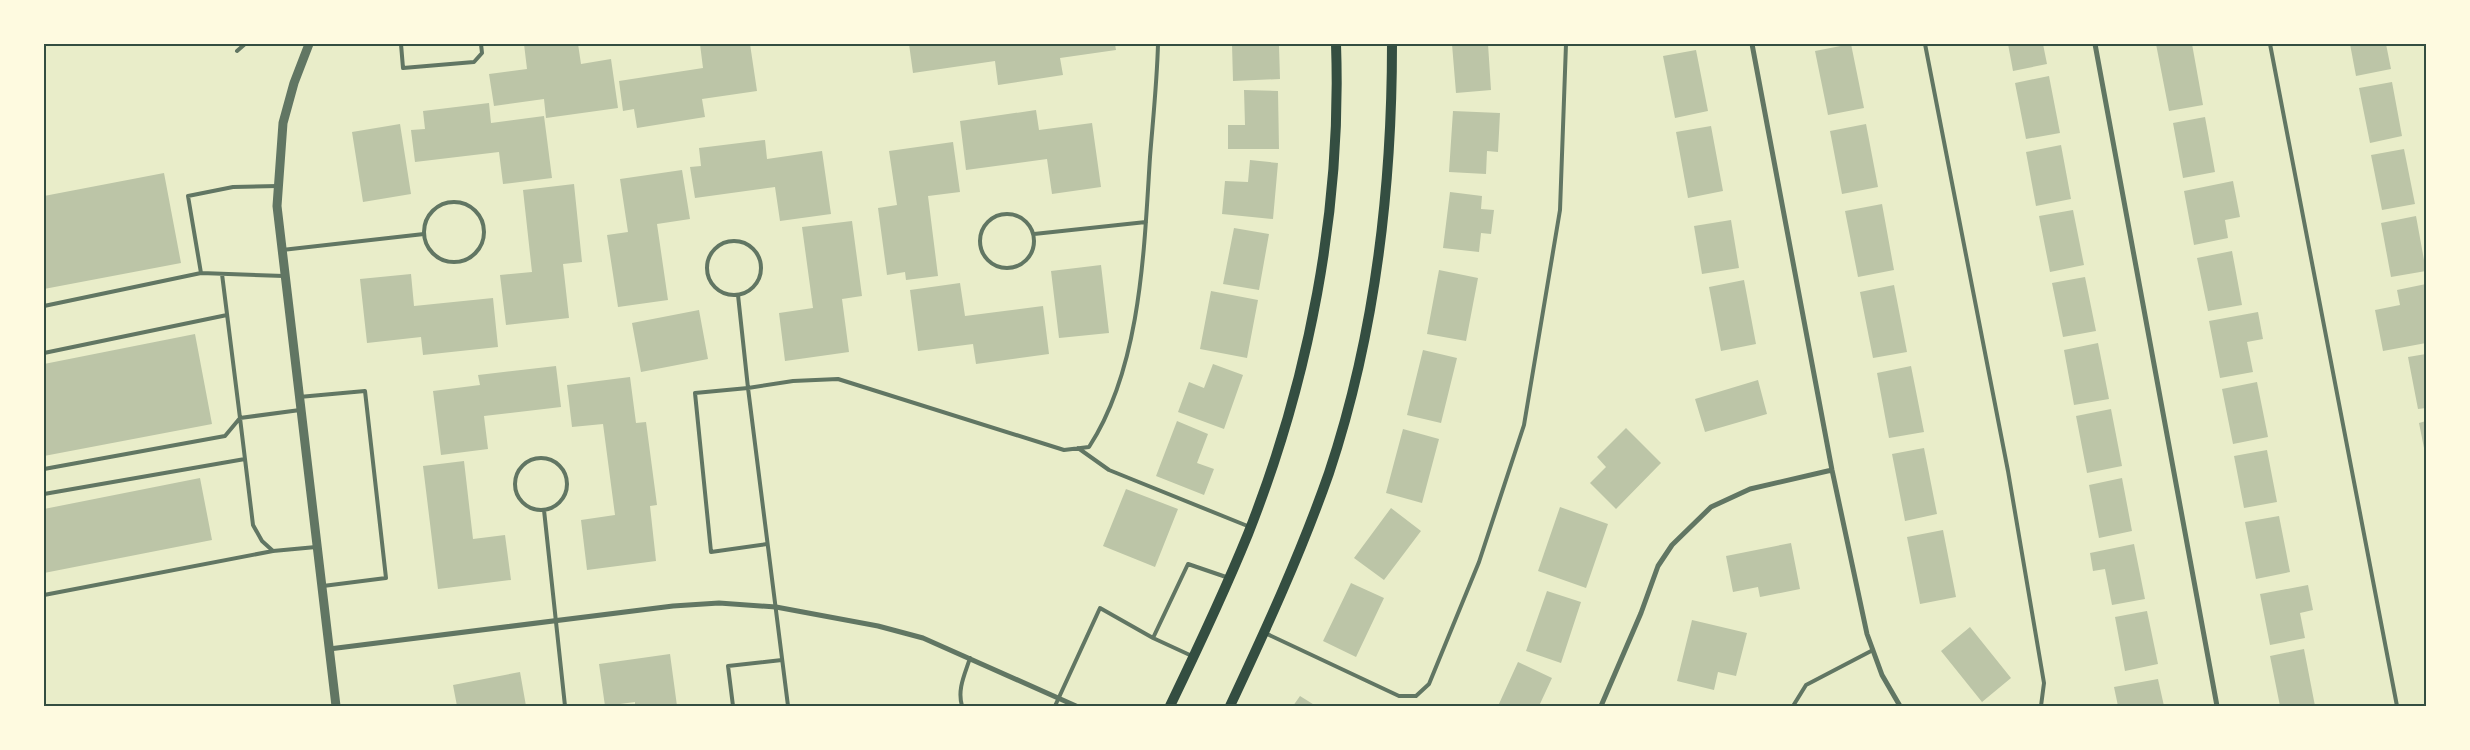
<svg xmlns="http://www.w3.org/2000/svg" width="2470" height="750" viewBox="0 0 2470 750" font-family="'IBM Plex Serif',serif">
  <style>
    .building { fill: #bcc5a7 }
    .lines { fill: none; stroke-linecap: round; stroke-linejoin: round }
    .service { stroke: #617663; stroke-width: 4 }
    .minor { stroke: #617663; stroke-width: 5 }
    .tertiary { stroke: #617663; stroke-width: 9 }
    .secondary { stroke: #344e41; stroke-width: 10 }
    .neatline { fill: none; stroke: #344e41; stroke-width: 2 }
  </style>
  <rect width="100%" height="100%" fill="#e9edc9"/>
  <!-- building -->
  <path class="building" d="M 524,44 L 578,44 L 581,64 L 611,59 L 618,108 L 546,118 L 544,99 L 494,106 L 489,74 L 527,69 Z
    M 700,44 L 750,44 L 757,91 L 702,99 L 705,117 L 637,128 L 634,109 L 623,111 L 619,81 L 703,68 Z
    M 909,44 L 1115,44 L 1116,50 L 1060,58 L 1063,75 L 998,85 L 995,61 L 913,73 Z
    M 1232,44 L 1279,46 L 1280,79 L 1233,81 Z
    M 1452,44 L 1488,44 L 1491,90 L 1456,93 Z
    M 1851,44 L 1864,108 L 1828,115 L 1815,51 Z
    M 2008,44 L 2043,44 L 2047,64 L 2013,71 Z
    M 2156,44 L 2192,44 L 2203,105 L 2169,111 Z
    M 2350,44 L 2386,44 L 2391,69 L 2356,76 Z
    M 1696,50 L 1708,111 L 1675,118 L 1663,56 Z
    M 2049,76 L 2060,133 L 2026,139 L 2015,83 Z
    M 2392,82 L 2402,136 L 2370,143 L 2359,88 Z
    M 1244,90 L 1278,91 L 1279,149 L 1228,149 L 1228,125 L 1245,125 Z
    M 489,103 L 491,123 L 544,116 L 552,178 L 503,184 L 499,152 L 415,162 L 411,130 L 425,129 L 423,111 Z
    M 1036,110 L 1039,130 L 1092,123 L 1101,187 L 1052,194 L 1047,159 L 966,170 L 960,121 Z
    M 1453,111 L 1500,113 L 1498,152 L 1487,151 L 1486,174 L 1449,172 Z
    M 2205,117 L 2215,172 L 2183,178 L 2173,123 Z
    M 400,124 L 411,194 L 363,202 L 352,132 Z
    M 1866,124 L 1878,187 L 1842,194 L 1830,131 Z
    M 1711,126 L 1723,191 L 1688,198 L 1676,132 Z
    M 765,140 L 767,159 L 822,151 L 831,214 L 780,221 L 775,187 L 695,198 L 690,167 L 701,166 L 699,148 Z
    M 953,142 L 960,192 L 928,196 L 938,276 L 906,280 L 905,272 L 887,275 L 878,208 L 897,205 L 889,151 Z
    M 2061,145 L 2071,199 L 2036,206 L 2026,152 Z
    M 2404,149 L 2415,204 L 2382,210 L 2371,155 Z
    M 1250,160 L 1278,163 L 1273,219 L 1222,214 L 1225,181 L 1248,182 Z
    M 682,170 L 690,219 L 657,224 L 668,300 L 618,307 L 607,235 L 628,232 L 620,179 Z
    M 164,173 L 181,263 L 44,289 L 44,196 Z
    M 2233,181 L 2240,217 L 2225,220 L 2228,238 L 2194,245 L 2184,191 Z
    M 574,184 L 582,262 L 563,264 L 569,318 L 506,325 L 500,275 L 532,272 L 523,190 Z
    M 1450,192 L 1482,196 L 1481,209 L 1494,210 L 1491,234 L 1481,233 L 1479,252 L 1443,248 Z
    M 1882,204 L 1894,270 L 1858,277 L 1845,211 Z
    M 2073,210 L 2084,265 L 2050,272 L 2039,216 Z
    M 2416,216 L 2426,271 L 2391,277 L 2381,223 Z
    M 1731,220 L 1739,268 L 1702,274 L 1694,226 Z
    M 852,221 L 862,296 L 842,299 L 849,352 L 785,361 L 779,313 L 813,308 L 802,227 Z
    M 1234,228 L 1269,234 L 1259,290 L 1223,284 Z
    M 2232,251 L 2242,305 L 2208,311 L 2197,258 Z
    M 1101,265 L 1109,333 L 1059,338 L 1051,271 Z
    M 1439,270 L 1478,278 L 1466,341 L 1427,334 Z
    M 411,274 L 414,306 L 493,298 L 498,347 L 423,355 L 421,337 L 367,343 L 360,279 Z
    M 2085,277 L 2096,331 L 2063,337 L 2052,283 Z
    M 1744,280 L 1756,344 L 1721,351 L 1709,287 Z
    M 960,283 L 965,316 L 1043,306 L 1049,354 L 976,364 L 973,344 L 918,351 L 910,290 Z
    M 2426,284 L 2426,343 L 2383,351 L 2375,310 L 2400,305 L 2397,290 Z
    M 1894,285 L 1907,352 L 1873,358 L 1860,292 Z
    M 1211,291 L 1258,300 L 1247,358 L 1200,349 Z
    M 699,310 L 708,359 L 641,372 L 632,323 Z
    M 2258,312 L 2263,339 L 2247,342 L 2253,372 L 2220,378 L 2209,321 Z
    M 195,334 L 212,424 L 44,456 L 44,364 Z
    M 2098,343 L 2109,399 L 2074,405 L 2064,350 Z
    M 1423,350 L 1457,358 L 1441,423 L 1407,415 Z
    M 2426,354 L 2426,408 L 2418,409 L 2408,357 Z
    M 1213,364 L 1243,375 L 1224,429 L 1178,412 L 1189,382 L 1204,388 Z
    M 556,366 L 561,407 L 484,416 L 488,449 L 441,455 L 433,391 L 480,385 L 478,375 Z
    M 1911,366 L 1924,432 L 1889,438 L 1877,373 Z
    M 630,377 L 636,423 L 646,422 L 657,505 L 650,506 L 656,561 L 587,570 L 581,520 L 615,515 L 603,424 L 572,427 L 567,385 Z
    M 1758,380 L 1767,414 L 1705,432 L 1695,399 Z
    M 2257,382 L 2268,437 L 2233,444 L 2222,389 Z
    M 2111,409 L 2122,466 L 2087,473 L 2076,416 Z
    M 1177,421 L 1208,434 L 1197,463 L 1214,469 L 1204,495 L 1156,476 Z
    M 2426,421 L 2426,453 L 2425,453 L 2419,423 Z
    M 1626,428 L 1661,463 L 1616,509 L 1590,483 L 1606,467 L 1597,457 Z
    M 1403,429 L 1439,439 L 1422,503 L 1386,493 Z
    M 1924,448 L 1937,514 L 1905,521 L 1892,454 Z
    M 2267,450 L 2277,502 L 2244,508 L 2234,456 Z
    M 464,461 L 473,539 L 505,535 L 511,580 L 438,589 L 423,466 Z
    M 200,478 L 212,540 L 44,573 L 44,509 Z
    M 2122,478 L 2132,531 L 2099,538 L 2089,485 Z
    M 1126,489 L 1178,509 L 1155,567 L 1103,546 Z
    M 1560,507 L 1608,524 L 1586,588 L 1538,571 Z
    M 1391,508 L 1421,531 L 1384,580 L 1354,558 Z
    M 2279,516 L 2290,572 L 2256,579 L 2245,522 Z
    M 1943,530 L 1956,597 L 1920,604 L 1907,537 Z
    M 1791,543 L 1800,589 L 1760,597 L 1758,587 L 1733,592 L 1726,556 Z
    M 2134,544 L 2145,599 L 2112,605 L 2105,569 L 2093,571 L 2090,553 Z
    M 1351,583 L 1384,598 L 1356,657 L 1323,641 Z
    M 2308,585 L 2313,610 L 2300,613 L 2305,638 L 2270,645 L 2260,594 Z
    M 1547,591 L 1581,602 L 1561,663 L 1526,651 Z
    M 2147,611 L 2158,664 L 2125,671 L 2115,617 Z
    M 1692,620 L 1747,633 L 1736,676 L 1718,672 L 1714,690 L 1677,681 Z
    M 1970,627 L 2011,678 L 1982,702 L 1941,651 Z
    M 2304,649 L 2315,706 L 2280,706 L 2270,656 Z
    M 670,654 L 677,706 L 635,706 L 635,702 L 605,706 L 599,664 Z
    M 1518,662 L 1552,678 L 1539,706 L 1498,706 Z
    M 520,672 L 526,706 L 457,706 L 453,685 Z
    M 2158,679 L 2164,706 L 2118,706 L 2114,687 Z
    M 1300,696 L 1316,706 L 1293,706 Z"/>
  <g class="lines">
    <!-- service -->
    <path class="service" d="M 401,44 L 403,68 L 474,62 L 482,53 L 481,44
      M 1925,44 L 2008,471 L 2044,683 L 2041,706
      M 2270,44 L 2397,706
      M 237,51 L 245,44
      M424 232a30 30 0 1 1 60 0a30 30 0 1 1-60 0Z
      M980 241a27 27 0 1 1 54 0a27 27 0 1 1-54 0Z
      M 1034,234 L 1146,222
      M707 268a27 27 0 1 1 54 0a27 27 0 1 1-54 0Z
      M 282,250 L 424,234
      M 201,273 L 284,276
      M 738,295 L 748,388 L 695,393 L 711,552 L 767,544
      M 44,306 L 201,273 L 188,196 L 233,187 L 278,186
      M 44,353 L 227,315
      M 299,397 L 365,391 L 386,578 L 323,586
      M 300,410 L 240,418 L 253,525 L 262,541 L 273,551 L 316,547
      M 1078,448 L 1109,470 L 1250,527
      M515 484a26 26 0 1 1 52 0a26 26 0 1 1-52 0Z
      M 44,469 L 225,436 L 240,418 L 222,274
      M 44,494 L 245,459
      M 544,510 L 565,706
      M 44,595 L 273,551
      M 1265,633 L 1399,696 L 1416,696 L 1429,684 L 1479,562 L 1524,425 L 1560,210 L 1566,44
      M 1153,638 L 1188,564 L 1229,578
      M 733,706 L 728,666 L 782,660
      M 788,706 L 748,388 L 793,381 L 838,379 L 1064,450 L 1089,447 C 1141,367 1144,251 1150,157 C 1153,119 1157,82 1158,44
      M 962,706 C 957,689 965,674 970,658
      M 1055,706 L 1100,608 L 1153,638 L 1192,656
      M 1793,706 L 1806,685 L 1873,650"/>
    <!-- minor -->
    <path class="minor" d="M 1752,44 L 1832,470 L 1867,634 L 1882,675 L 1900,706
      M 2095,44 L 2217,706
      M 329,649 L 673,606 L 719,603 L 776,607 L 878,626 L 923,638 L 1076,706
      M 1601,706 L 1641,613 L 1658,566 L 1672,545 L 1711,507 L 1750,489 L 1832,470"/>
    <!-- tertiary -->
    <path class="tertiary" d="M 309,44 L 294,83 L 283,123 L 277,206 L 336,706"/>
    <!-- secondary -->
    <path class="secondary" d="M 1170,706 C 1197,650 1224,593 1248,534 C 1309,380 1342,210 1336,44
      M 1230,706 C 1266,629 1301,553 1329,473 C 1375,335 1392,189 1392,44"/>
  </g>
  <!-- border -->
  <rect width="2470" height="750" fill="none" stroke="#fefae0" stroke-width="90"/>
  <rect x="45" y="45" width="2380" height="660" class="neatline"/>
</svg>
